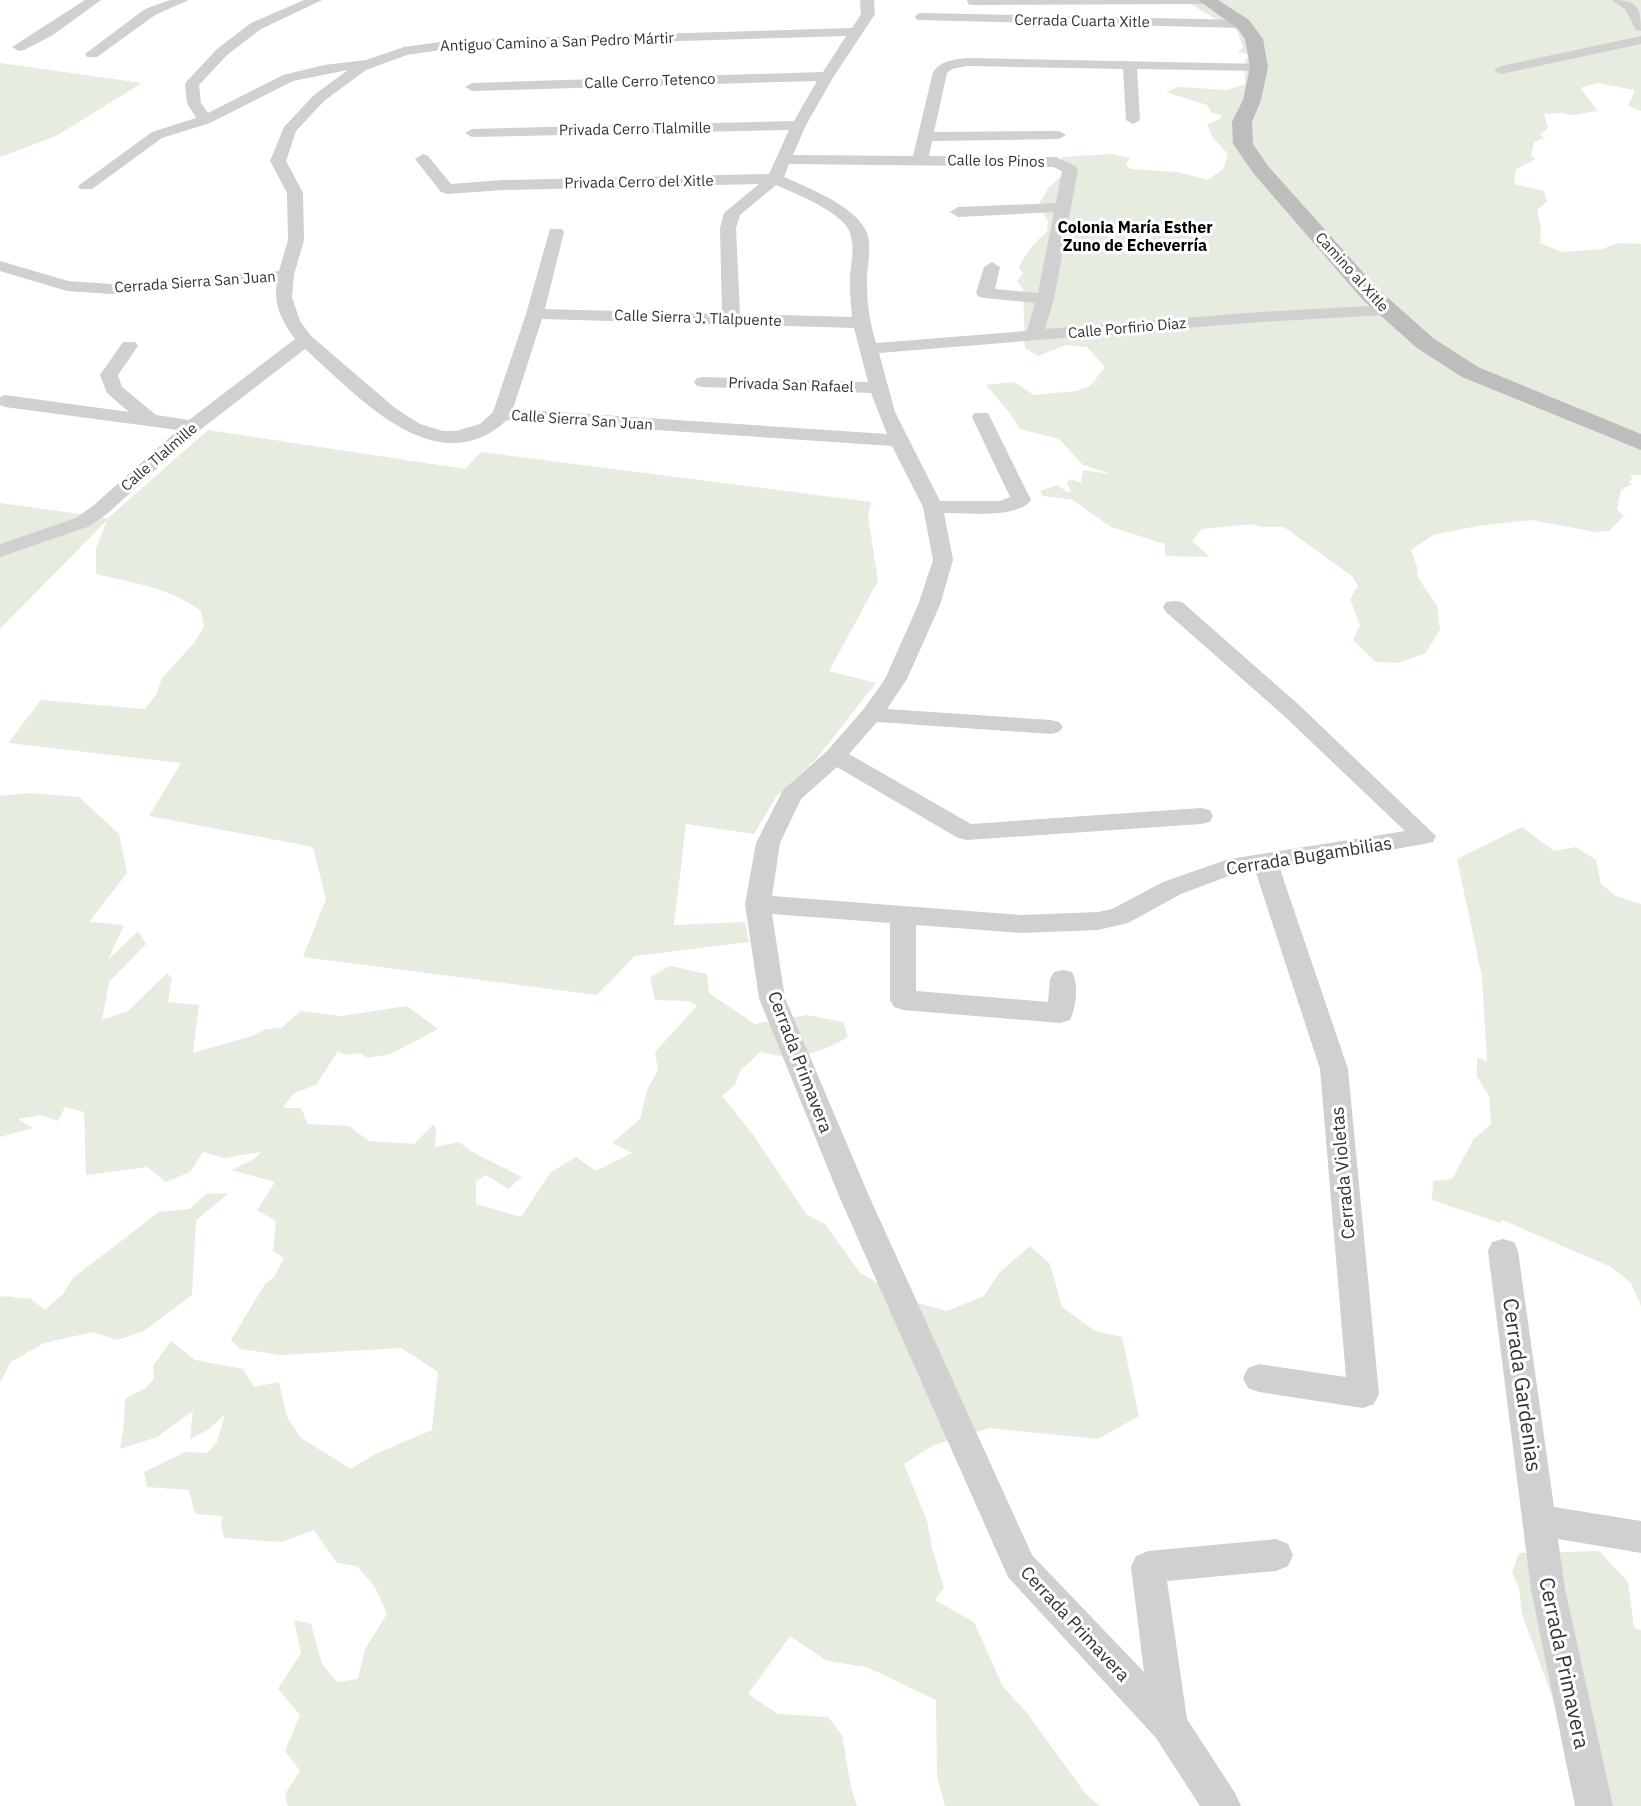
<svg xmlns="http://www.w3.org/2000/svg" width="1641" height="1806" viewBox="0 0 1641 1806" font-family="'IBM Plex Sans',sans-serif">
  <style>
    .green { fill: #e6ecdf }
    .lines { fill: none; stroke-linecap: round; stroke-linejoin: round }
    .street { fill: #d0d0d0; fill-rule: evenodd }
    .secondary { fill: #bdbdbd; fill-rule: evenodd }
    .labels { text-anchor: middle; stroke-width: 6; stroke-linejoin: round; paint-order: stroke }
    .far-street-label { font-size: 15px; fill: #333; stroke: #fff }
    .far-neighbourhood-label { font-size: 16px; font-weight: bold; fill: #000; stroke: #fff }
    .street-label { font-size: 18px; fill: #333; stroke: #fff }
    .near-street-label { font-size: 21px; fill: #333; stroke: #fff }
  </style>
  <rect width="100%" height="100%" fill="#fff"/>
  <!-- green -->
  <path class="green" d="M 1186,0 L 1641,0 L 1641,111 L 1628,106 L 1635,90 L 1597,83 L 1580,88 L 1598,111 L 1573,115 L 1561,113 L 1544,114 L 1548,128 L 1540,135 L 1544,138 L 1534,142 L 1531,156 L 1535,159 L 1516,169 L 1514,184 L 1544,191 L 1547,201 L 1537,210 L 1541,228 L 1540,243 L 1562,252 L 1602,249 L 1618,243 L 1641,244 L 1641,475 L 1630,475 L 1632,479 L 1629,482 L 1632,484 L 1621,490 L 1617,509 L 1624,516 L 1609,531 L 1596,532 L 1531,520 L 1477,526 L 1433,535 L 1411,550 L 1418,570 L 1417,576 L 1437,606 L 1440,629 L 1426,653 L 1398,663 L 1376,662 L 1353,640 L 1360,625 L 1350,599 L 1358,586 L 1352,576 L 1284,527 L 1260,527 L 1253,524 L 1202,529 L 1192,541 L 1210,557 L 1165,556 L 1165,544 L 1111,527 L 1073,500 L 1043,496 L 1040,491 L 1057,485 L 1069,493 L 1071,490 L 1067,483 L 1070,479 L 1081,483 L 1083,470 L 1111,474 L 1083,465 L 1059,439 L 1020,429 C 1011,413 998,399 986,385 L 1014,382 L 1034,395 L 1077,391 L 1090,386 L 1105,367 L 1087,347 L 1066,345 L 1038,356 L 1025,348 L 1023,289 L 1017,281 L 1023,273 L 1019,268 C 1023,257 1036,240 1047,232 L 1048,221 L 1039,204 L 1049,187 L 1066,172 L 1061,157 L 1112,154 L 1130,158 L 1126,164 L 1130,169 L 1177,172 L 1208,180 L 1223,169 L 1228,154 L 1212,137 L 1207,124 L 1219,120 L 1222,115 L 1212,113 L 1207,105 L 1166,92 L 1178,87 L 1227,90 L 1245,84 L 1245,60 L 1251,55 L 1238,52 L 1243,48 L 1238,32 L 1235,29 L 1203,12 Z
    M 0,63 L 142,83 L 56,136 L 0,157 Z
    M 208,430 L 465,469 L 481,452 L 871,502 L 868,516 L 878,581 L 829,671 L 876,683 L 817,758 L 776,797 L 754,834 L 686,824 L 674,925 L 745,922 L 749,942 L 635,956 L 597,995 L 303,957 L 326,899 L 313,847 L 149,816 L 181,763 L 8,743 L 41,700 L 145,709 L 156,695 L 162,678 L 194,643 L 204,627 L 201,611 C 171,588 133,583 96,574 L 96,549 L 107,520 L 0,629 L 0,503 L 108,518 Z
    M 28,793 L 79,797 L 119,834 L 127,873 L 89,922 L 124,925 L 108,960 L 138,931 L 146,944 L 109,982 L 102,1020 L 128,1011 L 167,973 L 172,978 L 168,1002 L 199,1005 L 193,1053 L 252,1036 L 266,1029 L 281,1028 L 301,1011 L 341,1016 L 407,1006 L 438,1029 L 391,1054 L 367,1058 L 360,1053 L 345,1055 L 338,1051 L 316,1085 L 294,1093 L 283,1108 L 301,1108 L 308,1124 L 349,1126 L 369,1141 L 414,1144 L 434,1124 L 436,1131 L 435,1147 L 459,1142 L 474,1153 L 522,1177 L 508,1189 L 486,1175 L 476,1181 L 476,1204 L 521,1217 L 550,1173 L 576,1157 L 596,1171 L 632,1153 L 612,1143 L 640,1119 L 647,1090 L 658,1070 L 655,1052 L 697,1006 L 690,1001 L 655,1000 L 650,977 L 670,966 L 707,974 L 709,993 L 755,1024 L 807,1015 L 843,1022 L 848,1037 C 816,1055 796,1061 760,1052 L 740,1071 L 735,1085 L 722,1096 L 754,1136 L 807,1215 L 825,1224 L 860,1273 L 910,1301 L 947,1311 L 984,1296 L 999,1273 L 1030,1246 L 1050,1264 L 1062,1307 L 1095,1331 L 1122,1337 L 1139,1416 L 1098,1439 L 989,1428 L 934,1445 L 904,1464 L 927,1521 L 932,1548 L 944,1588 L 935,1600 L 974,1622 L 1003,1687 L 1027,1713 L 1085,1793 L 1100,1806 L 945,1806 L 937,1776 L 936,1700 L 867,1667 L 827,1661 L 790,1636 L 748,1694 L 778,1714 L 828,1717 L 842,1735 L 851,1787 L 857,1806 L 288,1806 L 285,1794 L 300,1771 L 285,1751 L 300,1715 L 278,1689 L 301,1653 L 294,1620 L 311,1624 L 322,1664 L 337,1682 L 358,1679 L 365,1649 L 387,1614 L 375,1587 L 357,1566 L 337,1563 L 314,1530 L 282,1542 L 224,1538 L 221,1525 L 223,1516 L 195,1514 L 189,1490 L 147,1487 L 144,1472 L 185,1452 L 207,1453 L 217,1442 L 225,1414 L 209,1429 L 190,1439 L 193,1411 L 157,1437 L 120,1449 L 124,1424 L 125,1399 L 144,1389 L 154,1379 L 153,1366 L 171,1341 L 195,1360 L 243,1369 L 254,1387 L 279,1382 L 287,1417 L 301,1438 L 351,1469 L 375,1454 L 432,1430 L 438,1372 L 401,1348 L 280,1355 L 240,1349 L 231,1340 L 265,1284 L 274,1277 L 284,1258 L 273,1251 L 276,1221 L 257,1210 L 275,1182 L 231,1170 L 254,1159 L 261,1152 L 224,1158 L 203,1152 L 190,1172 L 166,1182 L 147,1167 L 86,1175 L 84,1112 L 65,1107 L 58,1121 L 40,1115 L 18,1119 L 33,1128 L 0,1137 L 0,796 Z
    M 1522,827 L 1554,851 L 1576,847 L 1596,860 L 1601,884 L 1616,896 L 1641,904 L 1641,1306 L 1631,1283 L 1611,1267 L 1503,1220 L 1500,1223 L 1432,1200 L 1433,1181 L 1452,1179 L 1473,1140 L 1491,1124 L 1489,1096 L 1477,1077 L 1477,1057 L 1487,1062 L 1482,977 L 1457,859 Z
    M 229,1193 L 196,1220 L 192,1295 L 144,1331 L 117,1340 L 93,1332 L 44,1343 L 11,1362 L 0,1383 L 0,1297 C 10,1294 19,1300 30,1298 L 45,1310 L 63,1294 L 74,1277 L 159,1212 L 190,1209 L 206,1194 Z
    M 1599,1551 L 1628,1582 L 1634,1628 L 1641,1630 L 1641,1806 L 1581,1806 L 1571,1787 L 1562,1742 L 1558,1713 L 1522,1614 L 1519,1588 L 1512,1572 L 1519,1553 Z"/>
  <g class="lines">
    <!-- street -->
    <path class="street" d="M 85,0 L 101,0 L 53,35 L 24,50 L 19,51 L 12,47 Z
      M 170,0 L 189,0 L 155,15 L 97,57 L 87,57 L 85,54 L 145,9 Z
      M 304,0 L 322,0 L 261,29 L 227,55 L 199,85 L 201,103 L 208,113 L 283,75 L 324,65 L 366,60 L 404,47 L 454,40 L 852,28 L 861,14 L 860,0 L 874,0 L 875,14 L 834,76 L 806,125 L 793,155 L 913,156 L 933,72 C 942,60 953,60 967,58 L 1264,64 L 1266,67 L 1259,71 L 1137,69 L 1140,120 L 1133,124 L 1126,120 L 1123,69 L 967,66 L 952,69 L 947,73 L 934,132 L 1059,131 L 1066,135 L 1059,139 L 932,141 L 929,156 L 1056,157 L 1075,166 L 1078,169 L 1054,299 L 1045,329 L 1260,312 L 1385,305 L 1391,306 L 1394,310 L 1391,314 L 1385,315 L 1260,322 L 879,353 L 895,412 L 940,501 L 1000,501 L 1010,497 L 972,417 L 974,413 L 988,413 L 990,417 L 1031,500 C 1018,519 965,513 944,513 L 953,560 L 940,605 L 907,679 L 887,709 L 1051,720 L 1059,722 L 1063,727 L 1059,732 L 1051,734 L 877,722 L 849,754 L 971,824 L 1201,808 L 1210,810 L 1213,816 L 1210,822 L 1201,824 L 967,840 L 958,838 L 837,767 L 801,799 L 780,843 L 772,896 L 1021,915 L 1098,912 L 1112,909 L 1163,882 L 1229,859 L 1405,831 L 1282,714 L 1166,612 L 1163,607 L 1166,602 L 1174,601 L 1182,602 L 1298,704 L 1436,836 L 1433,842 L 1424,844 L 1351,857 L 1279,866 L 1348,1069 L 1379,1394 L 1374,1404 L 1363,1408 L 1259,1392 L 1248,1388 L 1243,1378 L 1248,1368 L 1259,1364 L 1346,1377 L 1320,1069 L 1255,870 L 1234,874 L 1181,894 L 1128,923 L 1098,930 L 1021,933 L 916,925 L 916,991 L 1048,1002 L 1050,979 L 1054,972 L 1063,970 L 1072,972 C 1079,984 1076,1008 1070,1020 L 1060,1023 L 903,1010 L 894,1007 L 890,1000 L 890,923 L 772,914 L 785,998 L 869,1196 L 1032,1555 L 1144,1672 L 1131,1567 L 1136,1556 L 1148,1551 L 1276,1539 L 1288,1544 L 1293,1555 L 1288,1566 L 1276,1571 L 1167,1581 L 1187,1719 L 1235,1793 L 1241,1806 L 1200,1806 L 1156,1738 L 1008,1577 L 839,1196 L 759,998 L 745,904 L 756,843 L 783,790 L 827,751 L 863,710 L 885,679 L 918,605 L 933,560 L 923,507 L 892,446 L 507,420 C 436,486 356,394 305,349 L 200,430 L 108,513 L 90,526 L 0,557 L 0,544 L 76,518 L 94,505 L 178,430 L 5,407 L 0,405 L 0,397 L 5,395 L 129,412 L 107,393 L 100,375 L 123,342 L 135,342 L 138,346 L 118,375 L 122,387 L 156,415 L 189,420 L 295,339 C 281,320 273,304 277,281 L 112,294 L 67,291 L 0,271 L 0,261 L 68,281 L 112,284 L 279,271 L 288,240 L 287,193 L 270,161 L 284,127 L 314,95 L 348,70 L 293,81 L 210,123 L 162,138 L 92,189 L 80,189 L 78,186 L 152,132 L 196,118 L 187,103 L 185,84 L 187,81 L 217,49 L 251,23 ZM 846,36 L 823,72 L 472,83 L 465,87 L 472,91 L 817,81 L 794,121 L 472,129 L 465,133 L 472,137 L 789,130 L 769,174 L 503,180 L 451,184 L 428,156 L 423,154 L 415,159 L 441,192 L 447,194 L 503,190 L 759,184 L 724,213 L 720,228 L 722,314 L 545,309 L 564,232 L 562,229 L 550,229 L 526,314 L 493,412 L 480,424 L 456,431 L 443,431 L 420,424 L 395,408 L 311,336 L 300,321 L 292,297 L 294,275 L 304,240 L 303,193 L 286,161 L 296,131 L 324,101 L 366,70 L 407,55 L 454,48 ZM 789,164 L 1053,167 L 1062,171 L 1056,203 L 958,207 L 950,212 L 958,217 L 1054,212 L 1038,293 L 995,289 L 1000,267 L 992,262 L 984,267 L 976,293 L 979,297 L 985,298 L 1035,303 L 1027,331 L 876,343 C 870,324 867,304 867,284 C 866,267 874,244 865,229 C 851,204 808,188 784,177 ZM 776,185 C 796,194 843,212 850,233 C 856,250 849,268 850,285 C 850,296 851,307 852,317 L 740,314 L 736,228 L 740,215 ZM 542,319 L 854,328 L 868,382 L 703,377 L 697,378 L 694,382 L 697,386 L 703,387 L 871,393 L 887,434 L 513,409 Z
      M 967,0 L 1214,0 L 1207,4 L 973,5 L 968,4 Z
      M 1612,0 C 1637,0 1641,7 1641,31 L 1636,30 L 1625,9 Z
      M 922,13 L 1243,20 L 1250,24 L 1243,28 L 917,20 L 915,17 L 917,14 Z
      M 1641,36 L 1641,44 L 1501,74 L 1494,70 L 1501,66 Z
      M 1503,1239 L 1514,1242 L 1518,1251 L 1554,1507 L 1641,1521 L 1641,1553 L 1558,1539 L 1565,1589 L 1613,1806 L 1575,1806 L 1531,1589 L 1488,1251 L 1492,1242 Z"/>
    <!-- secondary -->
    <path class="secondary" d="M 1198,0 L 1218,0 L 1249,20 L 1263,39 L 1268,67 L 1261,100 L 1252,122 L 1253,144 L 1268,166 L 1378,289 L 1433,338 L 1478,367 L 1641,434 L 1641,450 L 1462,377 L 1417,348 L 1362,299 L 1254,174 L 1233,144 L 1232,122 L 1243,100 L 1250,67 L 1245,39 L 1237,28 Z"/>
  </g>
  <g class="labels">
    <!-- far-street labels -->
    <g class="far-street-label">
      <text transform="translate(1082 21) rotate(1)" y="5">Cerrada Cuarta Xitle</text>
      <text transform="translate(557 42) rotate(-2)" y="5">Antiguo Camino a San Pedro Mártir</text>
      <text transform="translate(650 81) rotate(-2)" y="5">Calle Cerro Tetenco</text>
      <text transform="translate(635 129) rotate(-1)" y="5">Privada Cerro Tlalmille</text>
      <text transform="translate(996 161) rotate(1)" y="5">Calle los Pinos</text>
      <text transform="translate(639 182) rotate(-1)" y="5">Privada Cerro del Xitle</text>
      <text transform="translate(1352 272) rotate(48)" y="5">Camino al Xitle</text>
      <text transform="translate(195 282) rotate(-4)" y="5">Cerrada Sierra San Juan</text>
      <text transform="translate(698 318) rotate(2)" y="5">Calle Sierra J. Tlalpuente</text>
      <text transform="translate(1127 328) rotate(-5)" y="5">Calle Porfirio Díaz</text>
      <text transform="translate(791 385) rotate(2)" y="5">Privada San Rafael</text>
      <text transform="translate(582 420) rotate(4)" y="5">Calle Sierra San Juan</text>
      <text transform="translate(159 457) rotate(-41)" y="5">Calle Tlalmille</text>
    </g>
    <!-- far-neighbourhood labels -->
    <g class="far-neighbourhood-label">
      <text x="1135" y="233">Colonia María Esther<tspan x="1135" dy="18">Zuno de Echeverría</tspan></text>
    </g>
    <!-- street labels -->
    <g class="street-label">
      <text transform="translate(1309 856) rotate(-9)" y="6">Cerrada Bugambilias</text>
      <text transform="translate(800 1062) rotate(69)" y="6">Cerrada Primavera</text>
      <text transform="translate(1343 1173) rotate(-95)" y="6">Cerrada Violetas</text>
      <text transform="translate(1075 1624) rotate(47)" y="6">Cerrada Primavera</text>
    </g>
    <!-- near-street labels -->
    <g class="near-street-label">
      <text transform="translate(1522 1385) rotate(82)" y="7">Cerrada Gardenias</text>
      <text transform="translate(1564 1663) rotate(78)" y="7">Cerrada Primavera</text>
    </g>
  </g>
</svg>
